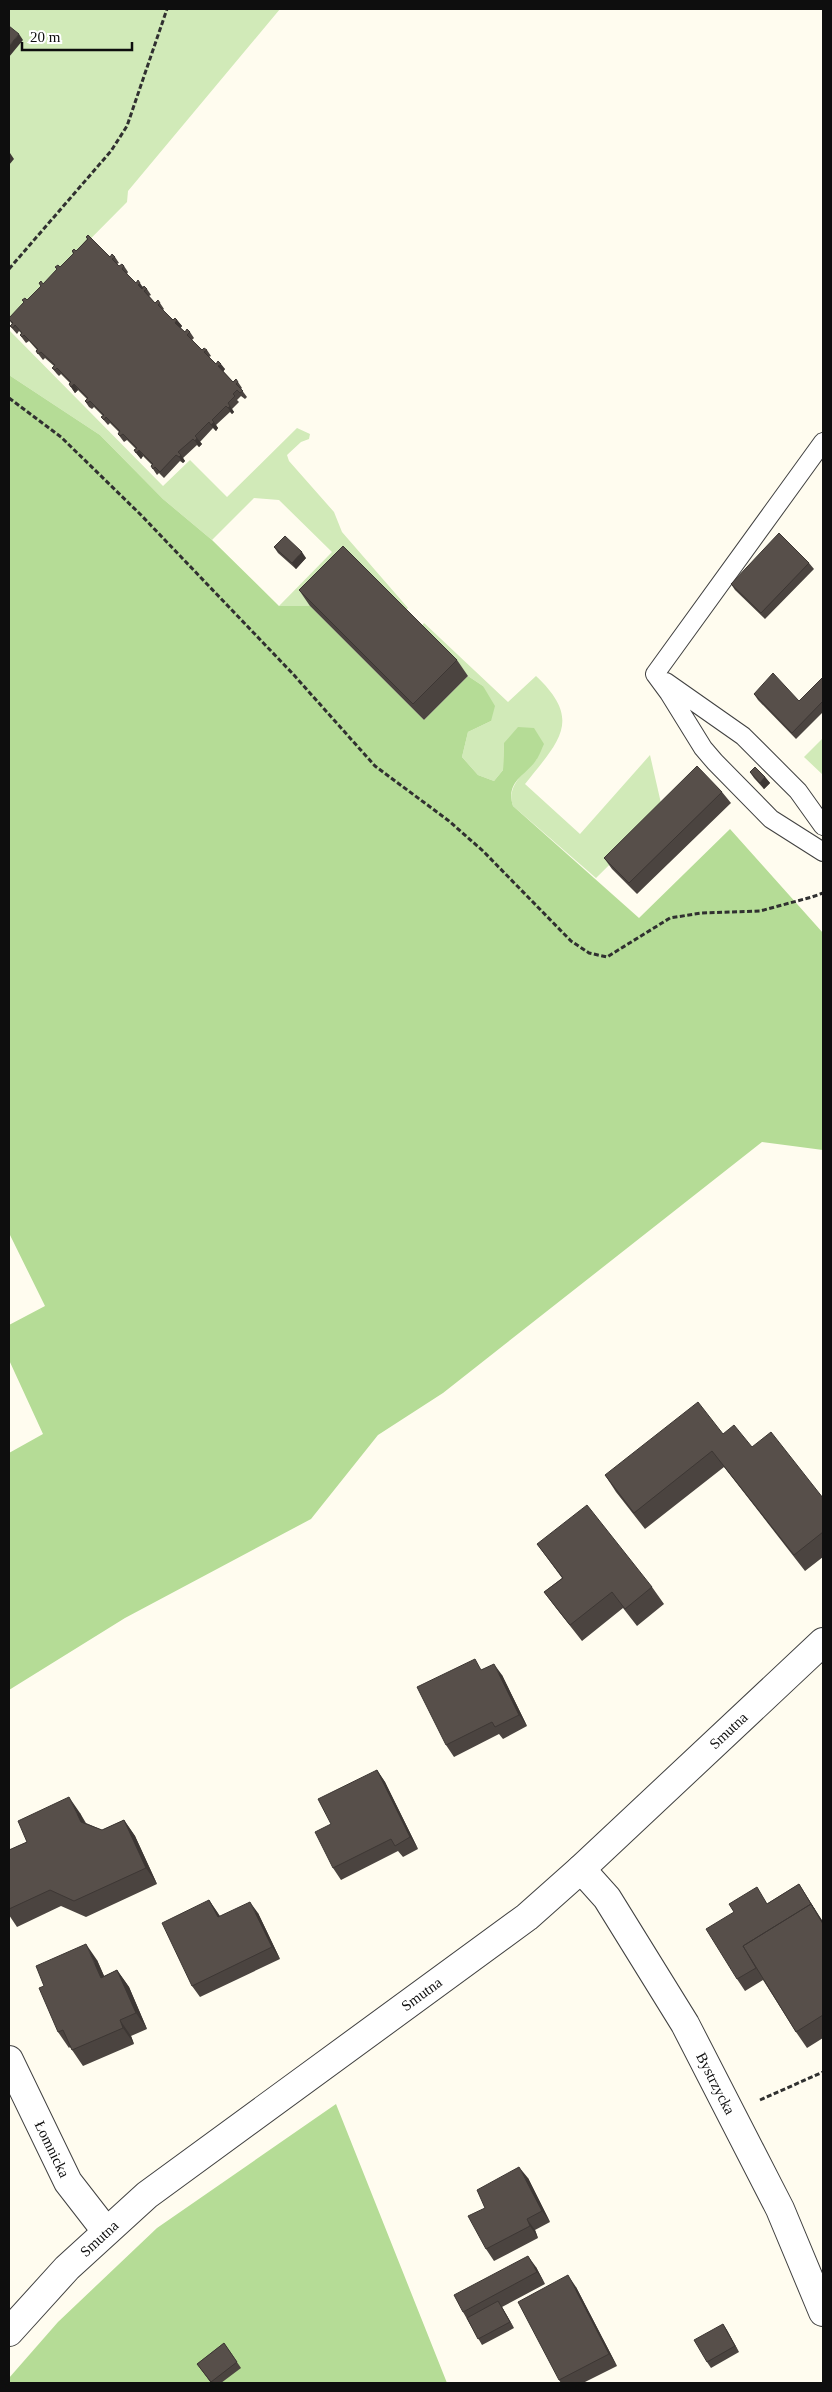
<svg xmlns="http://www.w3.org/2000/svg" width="832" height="2392" viewBox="0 0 832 2392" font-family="'Times New Roman',serif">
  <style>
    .green { fill: #d1eab8 }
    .forest { fill: #b5dc96 }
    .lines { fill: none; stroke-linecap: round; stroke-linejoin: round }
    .lane-casing { stroke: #414141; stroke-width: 20 }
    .street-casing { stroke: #414141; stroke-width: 30 }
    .path { stroke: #303030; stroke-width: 3; stroke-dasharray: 5 2.5; stroke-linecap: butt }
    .lane { stroke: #fff; stroke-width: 18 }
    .street { stroke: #fff; stroke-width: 28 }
    .wall { fill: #4b4440 }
    .shaded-wall { fill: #3d3734 }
    .building { fill: #574f4a; stroke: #3d3734 }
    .labels { text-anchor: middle; stroke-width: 5; stroke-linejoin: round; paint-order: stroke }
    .street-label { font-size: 15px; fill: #0e0e0e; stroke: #fff }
  </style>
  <rect width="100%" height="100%" fill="#fffcef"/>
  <!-- green -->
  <path class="green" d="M 9,9 L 280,9 L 128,191 L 127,202 L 9,321 Z
    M 9,330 L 163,486 L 190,460 L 227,497 L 297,428 L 310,434 L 309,439 L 301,442 L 287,455 L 289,461 L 334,512 L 342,532 L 408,608 L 404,612 L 354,563 L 310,606 L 279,606 L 332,552 L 279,500 L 254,498 L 212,540 L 163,499 L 100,435 L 9,375 Z
    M 424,623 L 508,702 L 536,676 C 584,721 558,742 525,784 L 580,834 L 650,755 L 663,812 L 596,878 L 513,806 C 506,786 524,773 537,759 L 504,743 L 503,770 L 494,781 L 478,775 L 462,757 L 468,732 L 491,721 L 483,686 L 468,676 L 420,628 Z
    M 823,738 L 823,775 L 804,757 Z"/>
  <!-- forest -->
  <path class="forest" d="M 9,375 L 100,435 L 163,499 L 212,540 L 279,606 L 310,606 L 424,720 L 468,676 L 483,686 L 495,706 L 491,721 L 468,732 L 462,757 L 478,775 L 494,781 L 503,770 L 504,743 L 518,727 L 534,728 L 544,744 C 542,748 540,754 537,759 C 526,776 505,781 513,806 L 639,918 L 730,829 L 823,933 L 823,1150 L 762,1142 L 443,1393 L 378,1435 L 311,1519 L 125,1618 L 9,1690 L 9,1453 L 43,1434 L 9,1360 L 9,1325 L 45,1306 L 9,1233 Z
    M 336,2104 L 447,2383 L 9,2383 L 9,2378 L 58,2322 L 157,2228 Z"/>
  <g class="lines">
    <!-- lane casing -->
    <g class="lane-casing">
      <path id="lane" d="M 655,674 L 823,442
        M 655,674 L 669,693 L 703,748 L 715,762 L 771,819 L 823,852
        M 666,682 L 743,736 L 798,791 L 823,826"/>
    </g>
    <!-- street casing -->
    <g class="street-casing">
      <g id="street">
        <path id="s1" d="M 581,1869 L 607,1898 L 685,2024 L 780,2209 L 823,2312"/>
        <path id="s2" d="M 9,2060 L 68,2182 L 106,2231"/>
        <path id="s3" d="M 9,2332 L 67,2268 L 147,2195 L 527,1917 L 581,1869 L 823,1642"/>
      </g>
    </g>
    <!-- path -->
    <path class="path" d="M 9,269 L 111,151 L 127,126 L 167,9
      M 9,398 L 61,437 L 141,515 L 293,674 L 375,766 L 449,821 L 483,851 L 571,941 L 589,953 L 607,957 L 670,918 L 701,913 L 760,911 L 812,897 L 823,893
      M 760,2100 L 823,2072"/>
    <!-- lane -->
    <use href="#lane" class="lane"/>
    <!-- street -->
    <use href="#street" class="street"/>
  </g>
  <!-- wall -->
  <path class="wall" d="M 86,237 L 110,257 L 115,257 L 119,263 L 117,264 L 119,266 L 124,266 L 128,272 L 127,274 L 136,283 L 147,289 L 151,295 L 149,296 L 155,303 L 160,303 L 164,309 L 163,310 L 173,320 L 177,320 L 182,326 L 180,328 L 185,332 L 190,332 L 194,338 L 192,340 L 202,350 L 207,350 L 211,356 L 209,357 L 216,364 L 225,369 L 223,371 L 233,382 L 238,382 L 242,388 L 241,389 L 247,397 L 245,399 L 241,396 L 237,400 L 239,402 L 232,409 L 234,412 L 232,414 L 230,412 L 216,425 L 218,428 L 216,431 L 213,428 L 200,442 L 202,444 L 199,447 L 197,445 L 183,458 L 185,461 L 183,463 L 180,461 L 164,478 L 159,473 L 157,475 L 151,466 L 152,465 L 143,456 L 141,459 L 134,450 L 136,449 L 127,440 L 124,442 L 118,434 L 119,432 L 110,423 L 108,425 L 101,417 L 103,416 L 94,407 L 92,409 L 89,407 L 85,401 L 87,399 L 78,390 L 75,393 L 69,384 L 70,383 L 61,374 L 59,376 L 57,374 L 52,368 L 54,366 L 45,358 L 43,360 L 36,351 L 37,350 L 29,341 L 26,343 L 20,335 L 21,333 L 19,331 L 17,334 L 10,326 L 12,324 L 9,320 L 24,303 L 22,300 L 27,300 L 41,286 L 39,283 L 43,284 L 57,270 L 55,267 L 60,267 L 73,254 L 72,251 L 76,251 L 87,239 Z
    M 274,547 L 306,558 L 296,569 L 278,553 Z
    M 809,563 L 814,569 L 765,619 L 735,590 L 731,584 Z
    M 299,590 L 457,660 L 468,676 L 424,720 L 310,606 Z
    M 823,677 L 823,712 L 796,739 L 758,700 L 754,694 L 799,701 Z
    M 750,772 L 765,777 L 770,783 L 764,789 L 754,778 Z
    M 722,792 L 731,803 L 637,894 L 612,869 L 604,858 Z
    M 723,1434 L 752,1447 L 823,1498 L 823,1557 L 805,1571 L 724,1467 L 645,1529 L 616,1492 L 605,1475 Z
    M 537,1544 L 652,1587 L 664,1604 L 637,1626 L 623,1608 L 582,1641 L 556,1608 L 544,1592 L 562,1578 Z
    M 482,1669 L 502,1675 L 527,1726 L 503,1739 L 499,1734 L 454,1757 L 446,1745 Z
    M 377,1770 L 385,1782 L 418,1849 L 403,1857 L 398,1851 L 341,1880 L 333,1868 L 331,1824 Z
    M 80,1813 L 86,1823 L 102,1830 L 124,1820 L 135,1836 L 157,1884 L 86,1917 L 61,1906 L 17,1927 L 9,1915 L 9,1850 L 27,1842 Z
    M 799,1884 L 823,1922 L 823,2038 L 807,2048 L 796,2032 L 763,1980 L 745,1991 L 737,1979 L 768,1903 Z
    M 209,1900 L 220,1916 L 258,1913 L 280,1959 L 200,1997 L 192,1986 Z
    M 97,1960 L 104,1976 L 117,1970 L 129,1987 L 147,2029 L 131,2036 L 134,2044 L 83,2066 L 70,2047 L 69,2048 L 58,2032 Z
    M 528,2178 L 550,2222 L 535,2230 L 538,2238 L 494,2261 L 486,2249 L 485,2208 Z
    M 536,2267 L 545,2284 L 502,2307 L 514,2328 L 482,2345 L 463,2312 Z
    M 576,2287 L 617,2366 L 583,2383 L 561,2383 L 559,2380 Z
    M 723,2324 L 739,2352 L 711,2368 L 707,2362 Z
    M 224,2343 L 241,2368 L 221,2383 L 211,2383 L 197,2364 Z"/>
  <!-- shaded-wall -->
  <path class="shaded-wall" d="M 19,34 L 23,40 L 9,57 L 9,46 Z
    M 10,153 L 14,159 L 9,165 L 9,154 Z
    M 140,283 L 144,289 L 142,291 L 138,285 Z
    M 177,320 L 182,326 L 180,329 L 175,323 Z
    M 221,364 L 225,369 L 223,372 L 218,366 Z
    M 74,384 L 78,390 L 75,393 L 71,387 Z
    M 230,406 L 234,412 L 232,414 L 228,408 Z
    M 214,422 L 218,428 L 216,431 L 211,425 Z
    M 197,438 L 202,444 L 199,447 L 195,441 Z
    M 139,450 L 143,456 L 141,459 L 136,453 Z
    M 181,455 L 185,461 L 183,463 L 179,457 Z
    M 302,552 L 306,558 L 296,569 L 292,563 Z
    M 765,777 L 770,783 L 764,789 L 760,783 Z
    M 494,1664 L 502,1675 L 527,1726 L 519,1715 Z
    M 377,1770 L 385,1782 L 418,1849 L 410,1837 Z
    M 69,1797 L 80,1813 L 92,1838 L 81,1822 Z
    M 124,1820 L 135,1836 L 157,1884 L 146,1868 Z
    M 799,1884 L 823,1922 L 823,1924 Z
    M 209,1900 L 217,1912 L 226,1928 L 218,1917 Z
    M 250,1902 L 258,1913 L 280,1959 L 272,1947 Z
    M 86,1944 L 97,1960 L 112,1994 L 101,1978 Z
    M 117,1970 L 129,1987 L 147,2029 L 136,2013 Z
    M 120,2020 L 131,2036 L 134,2044 L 123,2028 Z
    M 519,2167 L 528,2178 L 550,2222 L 542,2211 Z
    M 527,2219 L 535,2230 L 538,2238 L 530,2226 Z
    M 528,2256 L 536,2267 L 545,2284 L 537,2272 Z
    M 568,2275 L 576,2287 L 617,2366 L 609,2354 Z
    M 498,2301 L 502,2307 L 514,2328 L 510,2322 Z
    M 723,2324 L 727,2330 L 739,2352 L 735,2346 Z"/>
  <!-- building -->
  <path class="building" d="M 9,26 L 19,34 L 9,46 Z
    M 88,235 L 110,257 L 112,254 L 115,257 L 112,259 L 119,266 L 122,264 L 124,266 L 122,269 L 136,283 L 138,280 L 140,283 L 138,285 L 142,289 L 144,286 L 147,289 L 144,291 L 155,303 L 158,300 L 160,303 L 158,305 L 173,320 L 175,318 L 177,320 L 175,323 L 185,332 L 187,329 L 190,332 L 187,335 L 202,350 L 204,348 L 207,350 L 204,352 L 216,364 L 218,361 L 221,364 L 218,366 L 233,382 L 236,379 L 238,382 L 236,384 L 243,391 L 240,393 L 237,390 L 233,394 L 235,396 L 228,403 L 230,406 L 228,408 L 226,406 L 212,420 L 214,422 L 211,425 L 209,422 L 195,436 L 197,438 L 195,441 L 193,439 L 178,452 L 181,455 L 179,457 L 176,455 L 160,472 L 155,467 L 153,469 L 151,466 L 153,464 L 139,450 L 136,453 L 134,450 L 137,448 L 123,434 L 120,436 L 118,434 L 120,431 L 106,417 L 104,420 L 101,417 L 104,415 L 90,401 L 87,403 L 85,401 L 88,398 L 74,384 L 71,387 L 69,384 L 71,382 L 57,368 L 55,370 L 52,368 L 55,365 L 41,352 L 38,354 L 36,351 L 38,349 L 24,335 L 22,337 L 20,335 L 22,333 L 15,325 L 13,328 L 10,326 L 13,323 L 9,319 L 9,318 L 24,302 L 22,300 L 25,298 L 27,300 L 41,286 L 39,283 L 41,281 L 43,284 L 57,269 L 55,267 L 58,265 L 60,267 L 74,253 L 72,251 L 74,249 L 76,251 L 88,239 L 86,237 Z
    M 779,533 L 809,563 L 761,613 L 731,584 Z
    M 285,536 L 302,552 L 292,563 L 274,547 Z
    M 343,546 L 457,660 L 413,704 L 299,590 Z
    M 773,673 L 799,701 L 823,677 L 823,701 L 792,733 L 754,694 Z
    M 697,766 L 722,792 L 629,883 L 604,858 Z
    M 755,767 L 765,777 L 760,783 L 750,772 Z
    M 698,1402 L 723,1434 L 734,1425 L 752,1447 L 771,1432 L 823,1498 L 823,1532 L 794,1555 L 712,1451 L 634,1513 L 605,1475 Z
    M 587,1505 L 652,1587 L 625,1609 L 612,1592 L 570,1625 L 544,1592 L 563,1578 L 537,1544 Z
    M 475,1659 L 481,1670 L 494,1664 L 519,1715 L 495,1727 L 492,1722 L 446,1745 L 417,1687 Z
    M 377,1770 L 410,1837 L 395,1846 L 391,1839 L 333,1868 L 315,1832 L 331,1824 L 318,1799 Z
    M 69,1797 L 81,1822 L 102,1830 L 124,1820 L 146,1868 L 74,1901 L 50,1890 L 9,1909 L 9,1850 L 27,1842 L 18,1821 Z
    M 799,1884 L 814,1909 L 811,1904 L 743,1946 L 756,1968 L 737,1979 L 706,1929 L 734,1912 L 729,1904 L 757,1887 L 767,1904 Z
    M 209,1900 L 218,1917 L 250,1902 L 272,1947 L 192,1986 L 162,1923 Z
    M 811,1904 L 823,1924 L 823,2015 L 796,2032 L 743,1946 Z
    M 86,1944 L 101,1978 L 117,1970 L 136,2013 L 120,2020 L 123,2028 L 72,2050 L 63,2030 L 58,2032 L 39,1988 L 44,1986 L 36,1966 Z
    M 519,2167 L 542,2211 L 527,2219 L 530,2226 L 486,2249 L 468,2216 L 485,2208 L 477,2190 Z
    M 528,2256 L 537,2272 L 463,2312 L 454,2295 Z
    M 568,2275 L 609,2354 L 559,2380 L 518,2302 Z
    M 498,2301 L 510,2322 L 478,2339 L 467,2318 Z
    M 723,2324 L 735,2346 L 707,2362 L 694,2340 Z
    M 224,2343 L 237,2362 L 211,2382 L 197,2364 Z"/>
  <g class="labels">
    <!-- street labels -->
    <g class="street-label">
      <text dy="5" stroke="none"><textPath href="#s3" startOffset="940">Smutna</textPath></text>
      <text dy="5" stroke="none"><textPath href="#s3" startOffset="535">Smutna</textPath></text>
      <text dy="5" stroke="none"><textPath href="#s1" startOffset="254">Bystrzycka</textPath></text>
      <text dy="5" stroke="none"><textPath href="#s2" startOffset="99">Łomnicka</textPath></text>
      <text dy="5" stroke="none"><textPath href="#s3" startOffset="130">Smutna</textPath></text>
    </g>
  </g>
  <!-- border -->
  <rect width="832" height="2392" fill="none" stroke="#0e0e0e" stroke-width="20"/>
  <!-- scale -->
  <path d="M22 42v8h110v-8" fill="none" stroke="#0e0e0e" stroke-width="2.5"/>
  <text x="30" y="42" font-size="15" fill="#0e0e0e" stroke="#ffffff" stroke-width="4" paint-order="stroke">20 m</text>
</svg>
